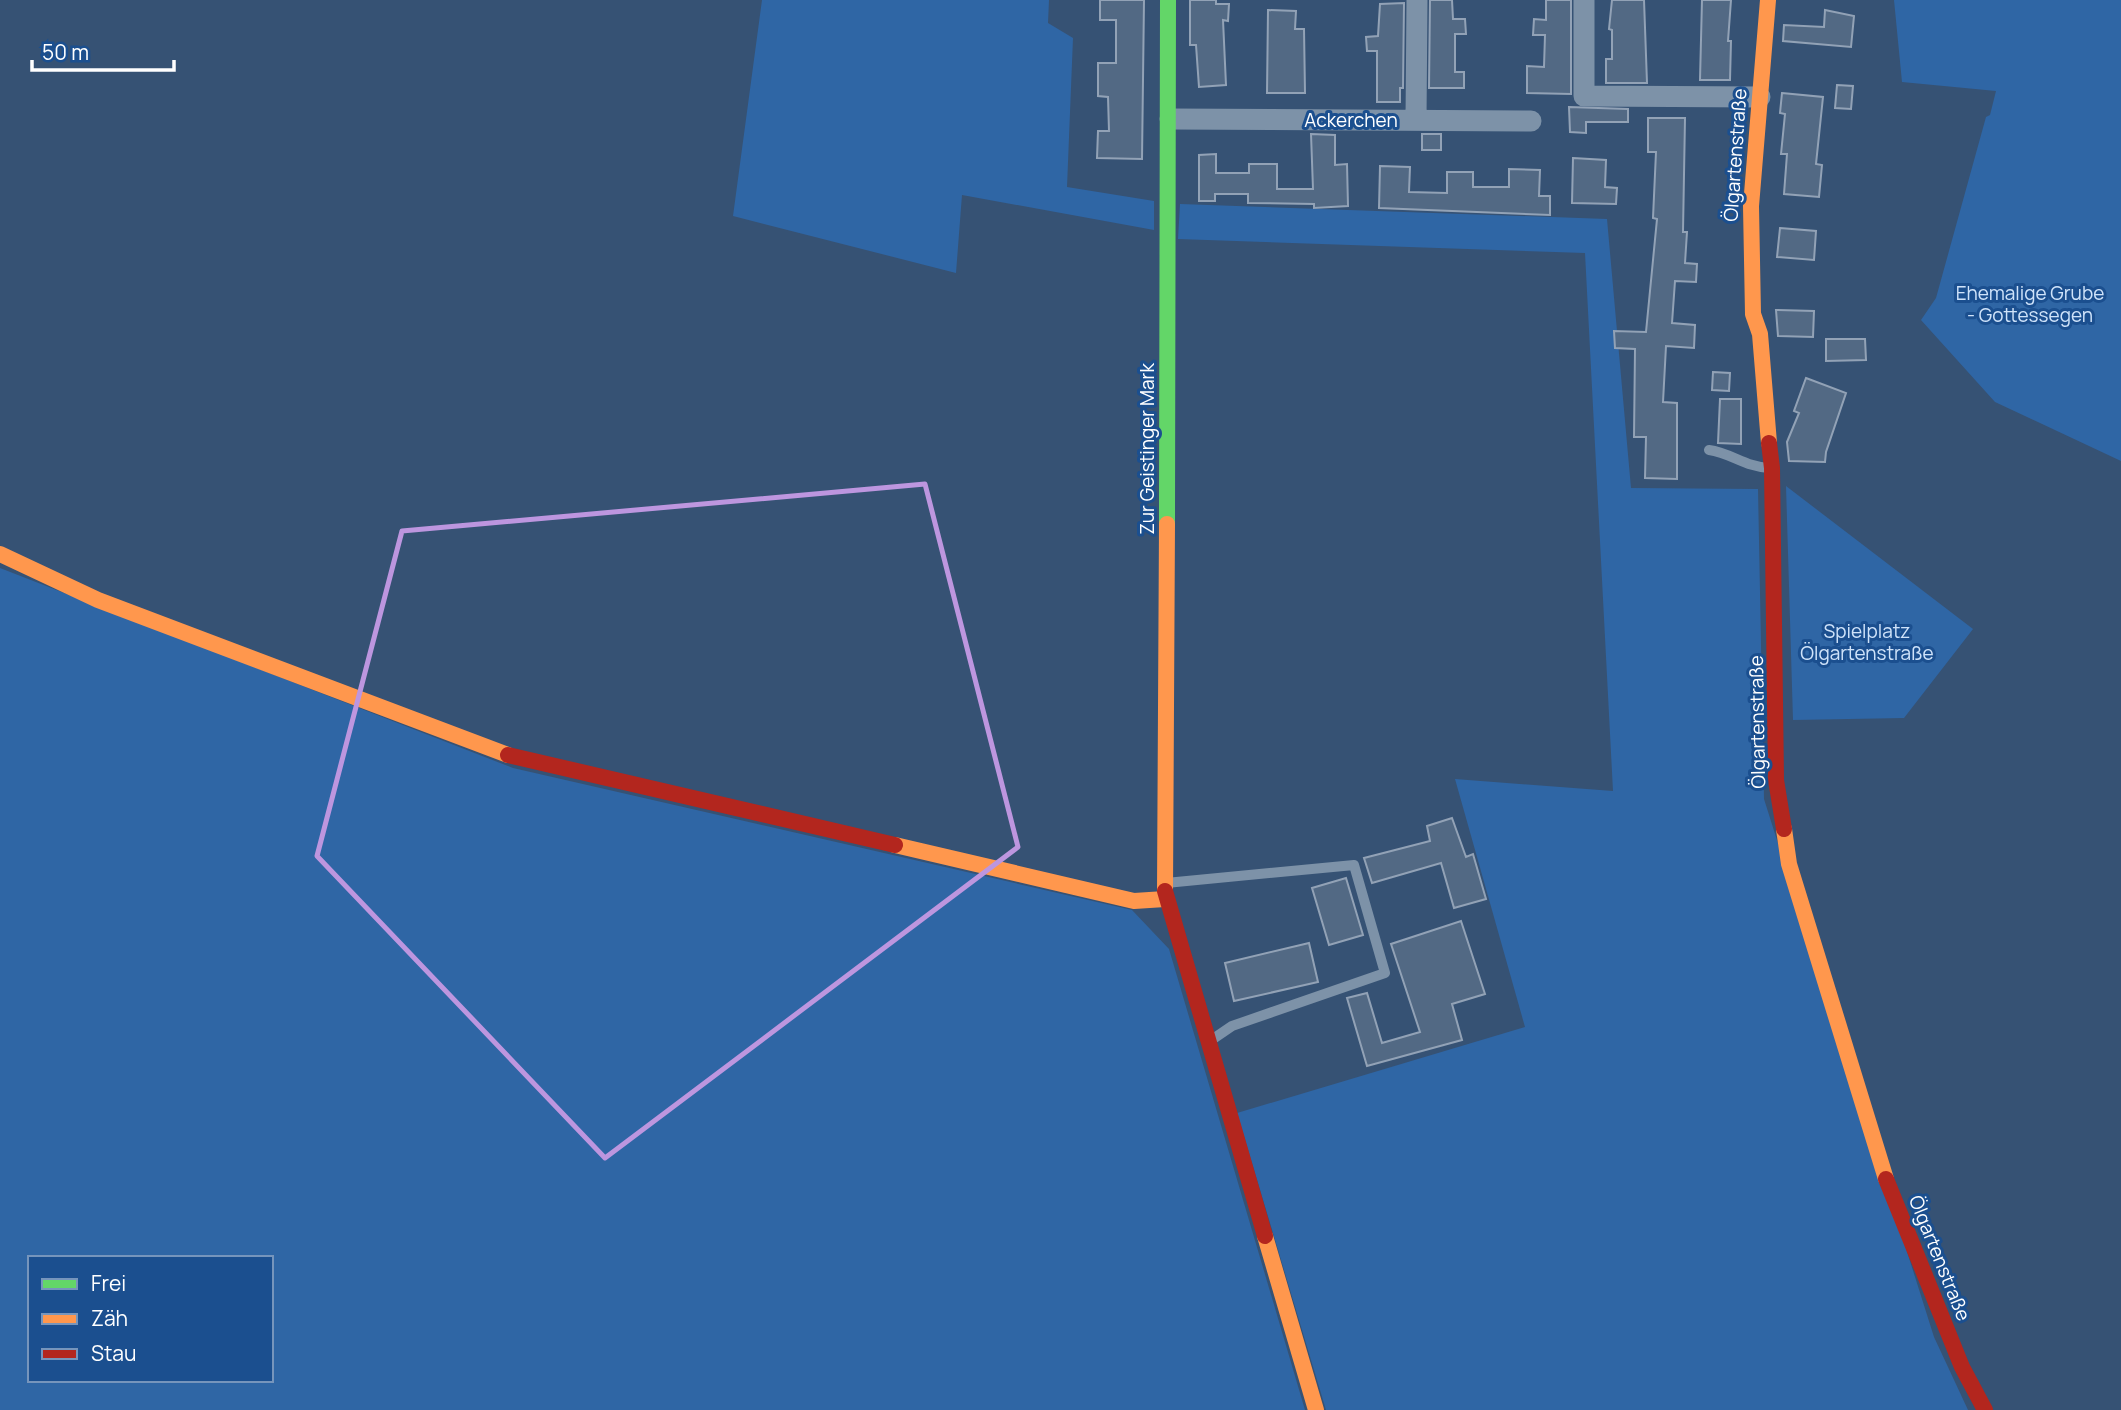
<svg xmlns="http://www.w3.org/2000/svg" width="2121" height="1410" viewBox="0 0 2121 1410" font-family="Manrope,sans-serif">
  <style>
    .green { fill: #2f66a5; fill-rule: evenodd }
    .building { fill: #526984; stroke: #92a2b6; stroke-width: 2 }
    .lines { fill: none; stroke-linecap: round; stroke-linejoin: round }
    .lane { stroke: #7d92a8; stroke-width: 10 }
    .street { stroke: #7d92a8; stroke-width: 21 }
    .fast { stroke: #63d668; stroke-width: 16 }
    .slow { stroke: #ff974d; stroke-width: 16 }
    .jam { stroke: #b3261e; stroke-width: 16 }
    .marked { fill: none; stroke: #bd96df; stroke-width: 5; stroke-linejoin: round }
    .labels { text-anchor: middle; stroke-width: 6; stroke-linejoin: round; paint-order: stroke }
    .street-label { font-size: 19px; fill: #fff; stroke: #1b4f8f }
    .park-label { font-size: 19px; fill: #cfe3fa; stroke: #1b4f8f }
  </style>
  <rect width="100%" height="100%" fill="#365274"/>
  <!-- green -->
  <path class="green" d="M 762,0 L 1049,0 L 1048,23 L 1073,38 L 1067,187 L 1154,201 L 1154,230 L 962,195 L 956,273 L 733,216 Z
    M 1894,0 L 2121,0 L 2121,461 L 1995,402 L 1921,320 L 1936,298 L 1986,117 L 1990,115 L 1996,91 L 1902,82 Z
    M 1180,204 L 1607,219 L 1631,488 L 1758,489 L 1764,799 L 1934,1337 L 1968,1410 L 1326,1410 L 1237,1113 L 1525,1027 L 1455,779 L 1613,791 L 1585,253 L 1178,239 Z
    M 1786,486 L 1973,629 L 1904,718 L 1793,720 Z
    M 0,568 L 513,768 L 1132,910 L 1169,949 L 1305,1410 L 0,1410 ZM 30,1258 L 271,1258 L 271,1380 L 30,1380 Z"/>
  <!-- building -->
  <path class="building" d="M 1100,0 L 1144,0 L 1142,159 L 1097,158 L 1098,131 L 1109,131 L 1108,97 L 1098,96 L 1098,63 L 1116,63 L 1116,20 L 1100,20 Z
    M 1190,0 L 1216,0 L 1216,4 L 1229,4 L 1228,21 L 1223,20 L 1226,85 L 1199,87 L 1196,45 L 1190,45 Z
    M 1430,0 L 1452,0 L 1453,19 L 1465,19 L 1466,34 L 1455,34 L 1455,72 L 1464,72 L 1464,88 L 1429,88 Z
    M 1546,0 L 1571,0 L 1571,94 L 1527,93 L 1527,66 L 1544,67 L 1545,35 L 1533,35 L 1534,19 L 1546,20 Z
    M 1612,0 L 1644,0 L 1647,83 L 1606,83 L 1606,59 L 1612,59 L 1612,30 L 1609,29 Z
    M 1702,0 L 1731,0 L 1728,41 L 1731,41 L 1730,80 L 1700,80 Z
    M 1404,3 L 1403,88 L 1400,88 L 1400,102 L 1377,102 L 1377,51 L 1367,51 L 1366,37 L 1378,36 L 1380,4 Z
    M 1268,10 L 1296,11 L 1295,29 L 1304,29 L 1305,93 L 1267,93 Z
    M 1825,10 L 1854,16 L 1851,47 L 1783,41 L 1784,25 L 1824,27 Z
    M 1837,85 L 1853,86 L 1851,109 L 1835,108 Z
    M 1782,93 L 1823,97 L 1816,164 L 1822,165 L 1819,197 L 1784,194 L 1787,154 L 1781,154 L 1785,114 L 1780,113 Z
    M 1569,107 L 1628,109 L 1628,122 L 1586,122 L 1586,133 L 1570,132 Z
    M 1648,118 L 1685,118 L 1683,232 L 1687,232 L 1685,263 L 1697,264 L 1696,282 L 1675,281 L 1672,323 L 1695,325 L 1694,348 L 1666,346 L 1663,402 L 1677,403 L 1677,479 L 1645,478 L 1646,437 L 1634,437 L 1635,349 L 1615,348 L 1614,331 L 1646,332 L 1657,219 L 1653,218 L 1656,152 L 1648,152 Z
    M 1311,134 L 1335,135 L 1335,165 L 1347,164 L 1348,206 L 1314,208 L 1314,204 L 1248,203 L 1248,194 L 1215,194 L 1215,201 L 1199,201 L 1199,155 L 1216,154 L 1216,173 L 1249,173 L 1249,164 L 1277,164 L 1277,189 L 1313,189 Z
    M 1422,134 L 1441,134 L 1441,150 L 1422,150 Z
    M 1573,158 L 1606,160 L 1605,187 L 1617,188 L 1616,204 L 1572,203 Z
    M 1380,166 L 1410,167 L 1409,192 L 1447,193 L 1447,172 L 1473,172 L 1473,187 L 1509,187 L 1509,169 L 1540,170 L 1539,196 L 1550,196 L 1550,215 L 1379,208 Z
    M 1780,228 L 1816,231 L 1814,260 L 1777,257 Z
    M 1776,310 L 1814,311 L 1813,337 L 1778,336 Z
    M 1826,339 L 1865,339 L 1866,360 L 1826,361 Z
    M 1713,372 L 1730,373 L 1729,391 L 1712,390 Z
    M 1806,378 L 1846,393 L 1826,452 L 1825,462 L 1789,461 L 1787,442 L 1799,413 L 1794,411 Z
    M 1720,399 L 1741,399 L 1741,444 L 1718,443 Z
    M 1452,818 L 1466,857 L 1473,854 L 1486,899 L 1454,908 L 1441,863 L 1372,883 L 1364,858 L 1430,841 L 1427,826 Z
    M 1346,878 L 1363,935 L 1329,945 L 1312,888 Z
    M 1461,921 L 1485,994 L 1452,1004 L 1462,1040 L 1367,1066 L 1347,998 L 1367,993 L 1382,1043 L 1420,1032 L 1391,944 Z
    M 1309,943 L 1318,982 L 1234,1001 L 1225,963 Z"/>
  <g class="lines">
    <!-- lane -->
    <path class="lane" d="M 1709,450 C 1731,453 1746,467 1769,468
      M 1166,883 L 1354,865 L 1385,973 L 1232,1026 L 1210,1041"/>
    <!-- street -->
    <path class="street" d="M 1584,0 L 1584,96 L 1760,97
      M 1170,119 L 1531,121
      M 1416,120 L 1417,0"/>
    <!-- fast -->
    <path class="fast" d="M 1167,524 L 1168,0"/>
    <!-- slow -->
    <path class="slow" d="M 1768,0 L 1751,206 L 1753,314 L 1760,334 L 1769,443
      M 0,554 L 98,600 L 508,755
      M 1784,829 L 1789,864 L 1886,1179
      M 895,845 L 1134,901 L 1165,899
      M 1165,891 L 1167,524
      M 1265,1236 L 1316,1410"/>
    <!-- jam -->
    <path class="jam" d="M 1769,443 L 1772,468 L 1776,780 L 1784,829
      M 508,755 L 895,845
      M 1165,891 L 1265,1236
      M 1886,1179 L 1962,1367 L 1985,1410"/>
  </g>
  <!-- marked area -->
  <path class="marked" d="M 925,484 L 1018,847 L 605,1158 L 317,856 L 402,531 Z"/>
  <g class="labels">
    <!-- street labels -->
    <g class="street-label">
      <text x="1351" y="127">Ackerchen</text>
      <text transform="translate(1735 155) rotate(-86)" y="7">Ölgartenstraße</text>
      <text transform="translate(1147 449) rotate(-90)" y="7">Zur Geistinger Mark</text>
      <text transform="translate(1757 722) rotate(-91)" y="7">Ölgartenstraße</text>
      <text transform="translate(1940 1258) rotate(68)" y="7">Ölgartenstraße</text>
    </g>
    <!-- park labels -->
    <g class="park-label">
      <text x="2030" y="300">Ehemalige Grube<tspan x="2030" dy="22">- Gottessegen</tspan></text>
      <text x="1867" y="638">Spielplatz<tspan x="1867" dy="22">Ölgartenstraße</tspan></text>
    </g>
  </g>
  <!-- legend -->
  <rect x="28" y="1256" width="245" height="126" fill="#1b4f8f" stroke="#7695bc" stroke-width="2"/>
  <rect x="42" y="1279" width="35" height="10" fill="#63d668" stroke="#7695bc" stroke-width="2"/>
  <text x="91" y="1291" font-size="21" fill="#ffffff">Frei</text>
  <rect x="42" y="1314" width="35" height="10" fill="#ff974d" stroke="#7695bc" stroke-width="2"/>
  <text x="91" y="1326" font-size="21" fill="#ffffff">Zäh</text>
  <rect x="42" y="1349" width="35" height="10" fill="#b3261e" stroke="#7695bc" stroke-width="2"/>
  <text x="91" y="1361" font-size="21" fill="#ffffff">Stau</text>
  <!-- scale -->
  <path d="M32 60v10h142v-10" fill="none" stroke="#ffffff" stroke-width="3.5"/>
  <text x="42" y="60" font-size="21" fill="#ffffff" stroke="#1b4f8f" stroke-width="5" paint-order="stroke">50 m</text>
</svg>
